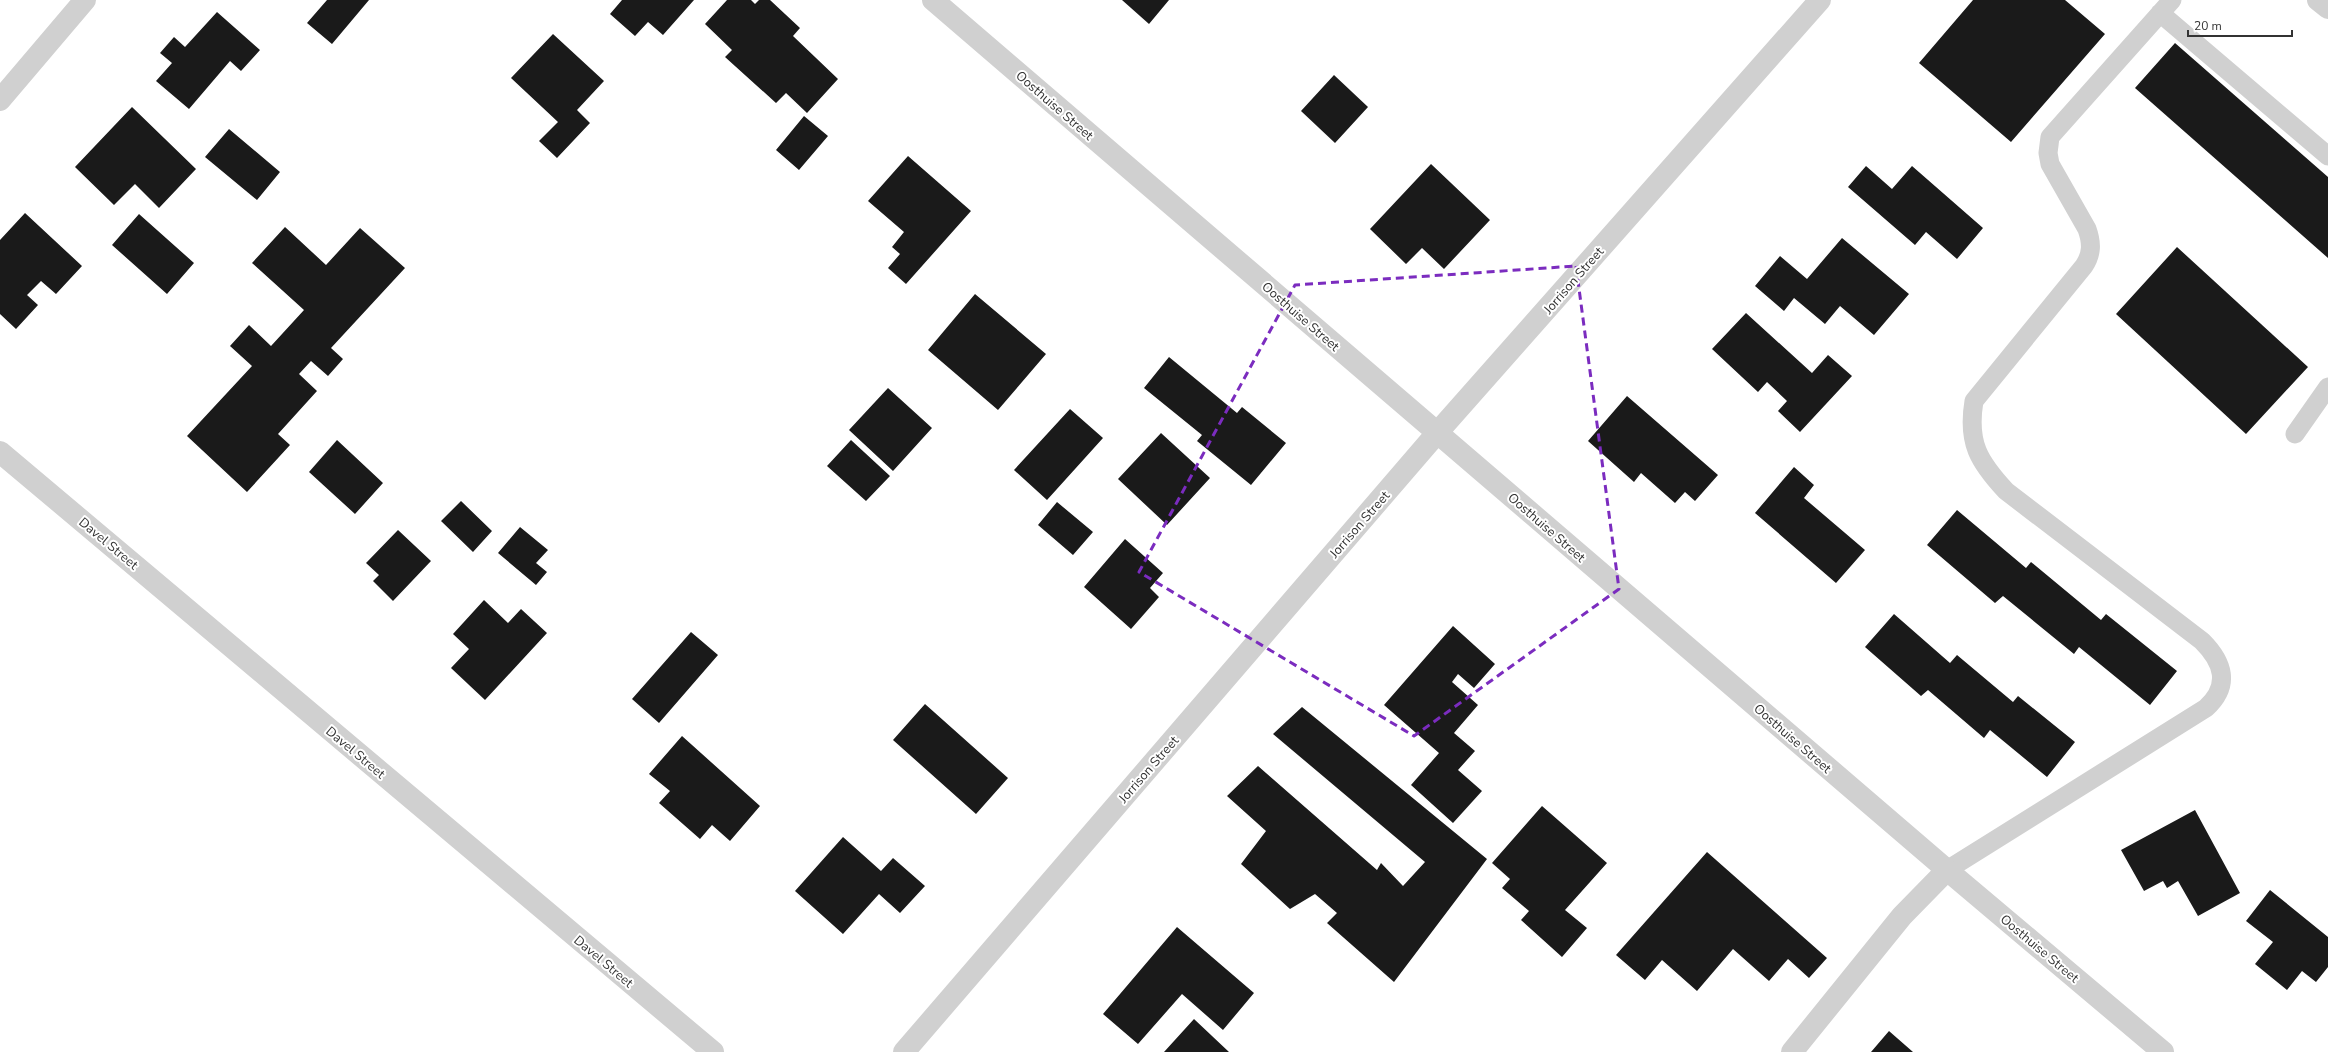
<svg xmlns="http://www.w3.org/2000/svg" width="2328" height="1052" viewBox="0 0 2328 1052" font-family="'Nunito Sans',sans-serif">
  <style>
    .building { fill: #1a1a1a }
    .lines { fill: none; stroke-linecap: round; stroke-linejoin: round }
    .lane { stroke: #d0d0d0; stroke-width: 19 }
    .street { stroke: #d0d0d0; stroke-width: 22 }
    .marked { fill: none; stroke: #7b2cbf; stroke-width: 3; stroke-dasharray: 8 5; stroke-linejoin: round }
    .labels { text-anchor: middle; stroke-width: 4; stroke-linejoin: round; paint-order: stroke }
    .street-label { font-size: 13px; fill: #333; stroke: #fff }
  </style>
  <rect width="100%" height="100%" fill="#fff"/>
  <!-- building -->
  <path class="building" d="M 327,0 L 369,0 L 332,44 L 307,23 Z
    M 622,0 L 694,0 L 663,35 L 648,22 L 635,36 L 610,14 Z
    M 727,0 L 751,0 L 755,4 L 759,0 L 770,0 L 800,28 L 793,36 L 838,79 L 807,113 L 786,93 L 776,103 L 725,57 L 732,50 L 705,24 Z
    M 1122,0 L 1169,0 L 1149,24 Z
    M 1973,0 L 2065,0 L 2105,34 L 2011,142 L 1919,63 Z
    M 217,12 L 260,50 L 241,71 L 230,61 L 189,109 L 156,81 L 172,63 L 160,53 L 174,37 L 185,47 Z
    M 553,34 L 604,81 L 577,110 L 590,123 L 557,158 L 539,141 L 558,122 L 511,78 Z
    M 2175,43 L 2328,177 L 2328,258 L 2135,88 Z
    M 1334,75 L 1368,107 L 1335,143 L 1301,111 Z
    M 132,107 L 196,169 L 159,208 L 135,184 L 114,205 L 75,167 Z
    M 804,116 L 828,136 L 799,170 L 776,150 Z
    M 229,129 L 280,172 L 257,200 L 205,157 Z
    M 908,156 L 971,211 L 906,284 L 888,268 L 900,254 L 892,247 L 904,232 L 868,201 Z
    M 1431,164 L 1490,220 L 1444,269 L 1422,248 L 1406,264 L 1370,229 Z
    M 1866,166 L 1892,189 L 1912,166 L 1983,228 L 1957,259 L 1926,232 L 1915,245 L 1848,187 Z
    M 25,213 L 82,266 L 56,294 L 41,281 L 27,295 L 38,305 L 16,329 L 0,314 L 0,240 Z
    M 139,214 L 194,263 L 167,294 L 112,245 Z
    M 285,227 L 326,265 L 360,228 L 405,268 L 331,348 L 343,359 L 328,376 L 311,361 L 299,374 L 317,391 L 278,434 L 290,445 L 247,492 L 187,436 L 252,366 L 230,346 L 249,325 L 271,346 L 304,310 L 252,263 Z
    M 1842,238 L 1909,294 L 1874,335 L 1840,306 L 1825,324 L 1794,298 L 1784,311 L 1755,286 L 1780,256 L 1807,279 Z
    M 2177,247 L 2308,367 L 2246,434 L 2116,314 Z
    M 975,294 L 1046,354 L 998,410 L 928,350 Z
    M 1746,313 L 1812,373 L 1828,355 L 1852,376 L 1800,432 L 1778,411 L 1787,401 L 1767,382 L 1758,392 L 1712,349 Z
    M 1169,357 L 1237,413 L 1242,407 L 1286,443 L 1251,485 L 1197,441 L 1202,435 L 1144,388 Z
    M 888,388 L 932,428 L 893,471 L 849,430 Z
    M 1627,396 L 1718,475 L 1695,501 L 1685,492 L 1675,503 L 1641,473 L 1634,482 L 1588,441 Z
    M 1070,409 L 1103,438 L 1047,500 L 1014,470 Z
    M 1161,433 L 1210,478 L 1167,525 L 1118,479 Z
    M 337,440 L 383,483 L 355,514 L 309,472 Z
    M 851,440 L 890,476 L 866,501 L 827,466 Z
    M 1794,467 L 1814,485 L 1804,498 L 1865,550 L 1836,583 L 1755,513 Z
    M 461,501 L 492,531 L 473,552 L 441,521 Z
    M 1057,502 L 1093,532 L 1073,555 L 1038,525 Z
    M 1957,510 L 2026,568 L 2031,562 L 2101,620 L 2106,614 L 2177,671 L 2150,705 L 2079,647 L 2074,654 L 2003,596 L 1995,603 L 1927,545 Z
    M 520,527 L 548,550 L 536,563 L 547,572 L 536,585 L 498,553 Z
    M 398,530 L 431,561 L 393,601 L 373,581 L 379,575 L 366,563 Z
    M 1125,539 L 1163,573 L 1150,588 L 1159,597 L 1131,629 L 1084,587 Z
    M 484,600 L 508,623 L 521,609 L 547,633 L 485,700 L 451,668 L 469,649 L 453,634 Z
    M 1894,614 L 1950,663 L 1957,655 L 2013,702 L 2018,696 L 2075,742 L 2047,777 L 1990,730 L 1984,738 L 1928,690 L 1921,696 L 1865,647 Z
    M 1453,626 L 1495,664 L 1474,688 L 1458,674 L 1452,682 L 1478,705 L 1454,733 L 1475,751 L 1458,770 L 1482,791 L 1453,823 L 1411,785 L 1439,753 L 1384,705 Z
    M 691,632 L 718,655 L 659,723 L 632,699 Z
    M 925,704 L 1008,778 L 976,814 L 893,740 Z
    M 1302,707 L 1487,859 L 1394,982 L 1327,923 L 1337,913 L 1315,894 L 1290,909 L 1241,864 L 1266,831 L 1227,796 L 1258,766 L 1377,870 L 1381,863 L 1403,886 L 1425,862 L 1273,734 Z
    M 682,736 L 760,806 L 730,841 L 712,825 L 700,839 L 659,803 L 670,791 L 649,774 Z
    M 1542,806 L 1607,863 L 1565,910 L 1587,928 L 1562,957 L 1521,920 L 1529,911 L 1502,888 L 1510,879 L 1492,863 Z
    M 2195,810 L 2240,893 L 2198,916 L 2178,881 L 2167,888 L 2163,881 L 2144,891 L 2121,850 Z
    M 843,837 L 881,871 L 893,858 L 925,886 L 900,913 L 879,894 L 843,934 L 795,891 Z
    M 1707,852 L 1827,958 L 1809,978 L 1788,959 L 1769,981 L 1733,949 L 1697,991 L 1662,960 L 1645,980 L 1616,955 Z
    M 2270,890 L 2328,937 L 2328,967 L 2316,982 L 2302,971 L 2287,990 L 2255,964 L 2273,942 L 2246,921 Z
    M 1177,927 L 1254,993 L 1223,1030 L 1182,994 L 1138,1044 L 1103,1014 Z
    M 1194,1019 L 1229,1052 L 1164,1052 Z
    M 1889,1031 L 1913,1052 L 1871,1052 Z"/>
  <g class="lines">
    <!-- lane -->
    <path class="lane" d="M 2160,13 L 2328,156
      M 2295,434 L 2328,387
      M 1947,870 L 2206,708 C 2231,685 2223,662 2202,641 L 2006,491 C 1979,462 1967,443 1974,401 L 2084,266 C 2092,254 2092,243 2087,229 L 2050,164 L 2048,153 L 2050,137 L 2172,0"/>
    <!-- street -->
    <path class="street" d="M 933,0 L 1947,870 L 2163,1052
      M 2318,0 L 2328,8
      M 0,100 L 85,0
      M 0,452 L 713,1052
      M 904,1052 L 1437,433 L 1820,0
      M 1792,1052 L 1902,916 L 1947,870"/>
  </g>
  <!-- marked area -->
  <path class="marked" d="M 1576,266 L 1619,589 L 1414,736 L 1139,572 L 1295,285 Z"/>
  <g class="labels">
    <!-- street labels -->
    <g class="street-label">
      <text transform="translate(1055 105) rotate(41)" y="5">Oosthuise Street</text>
      <text transform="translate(1573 280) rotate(-49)" y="5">Jorrison Street</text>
      <text transform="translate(1301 316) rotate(41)" y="5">Oosthuise Street</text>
      <text transform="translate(1359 524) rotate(-49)" y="5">Jorrison Street</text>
      <text transform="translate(1547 527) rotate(41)" y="5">Oosthuise Street</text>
      <text transform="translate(109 543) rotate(40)" y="5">Davel Street</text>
      <text transform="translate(1793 738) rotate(41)" y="5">Oosthuise Street</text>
      <text transform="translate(356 752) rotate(40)" y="5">Davel Street</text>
      <text transform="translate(1148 769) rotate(-49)" y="5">Jorrison Street</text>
      <text transform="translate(2040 948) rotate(40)" y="5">Oosthuise Street</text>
      <text transform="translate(604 961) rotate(40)" y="5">Davel Street</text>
    </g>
  </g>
  <!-- scale -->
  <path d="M2188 30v6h104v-6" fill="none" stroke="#333333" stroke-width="2"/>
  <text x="2194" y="30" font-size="12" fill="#333333" stroke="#ffffff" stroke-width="3" paint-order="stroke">20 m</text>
</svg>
